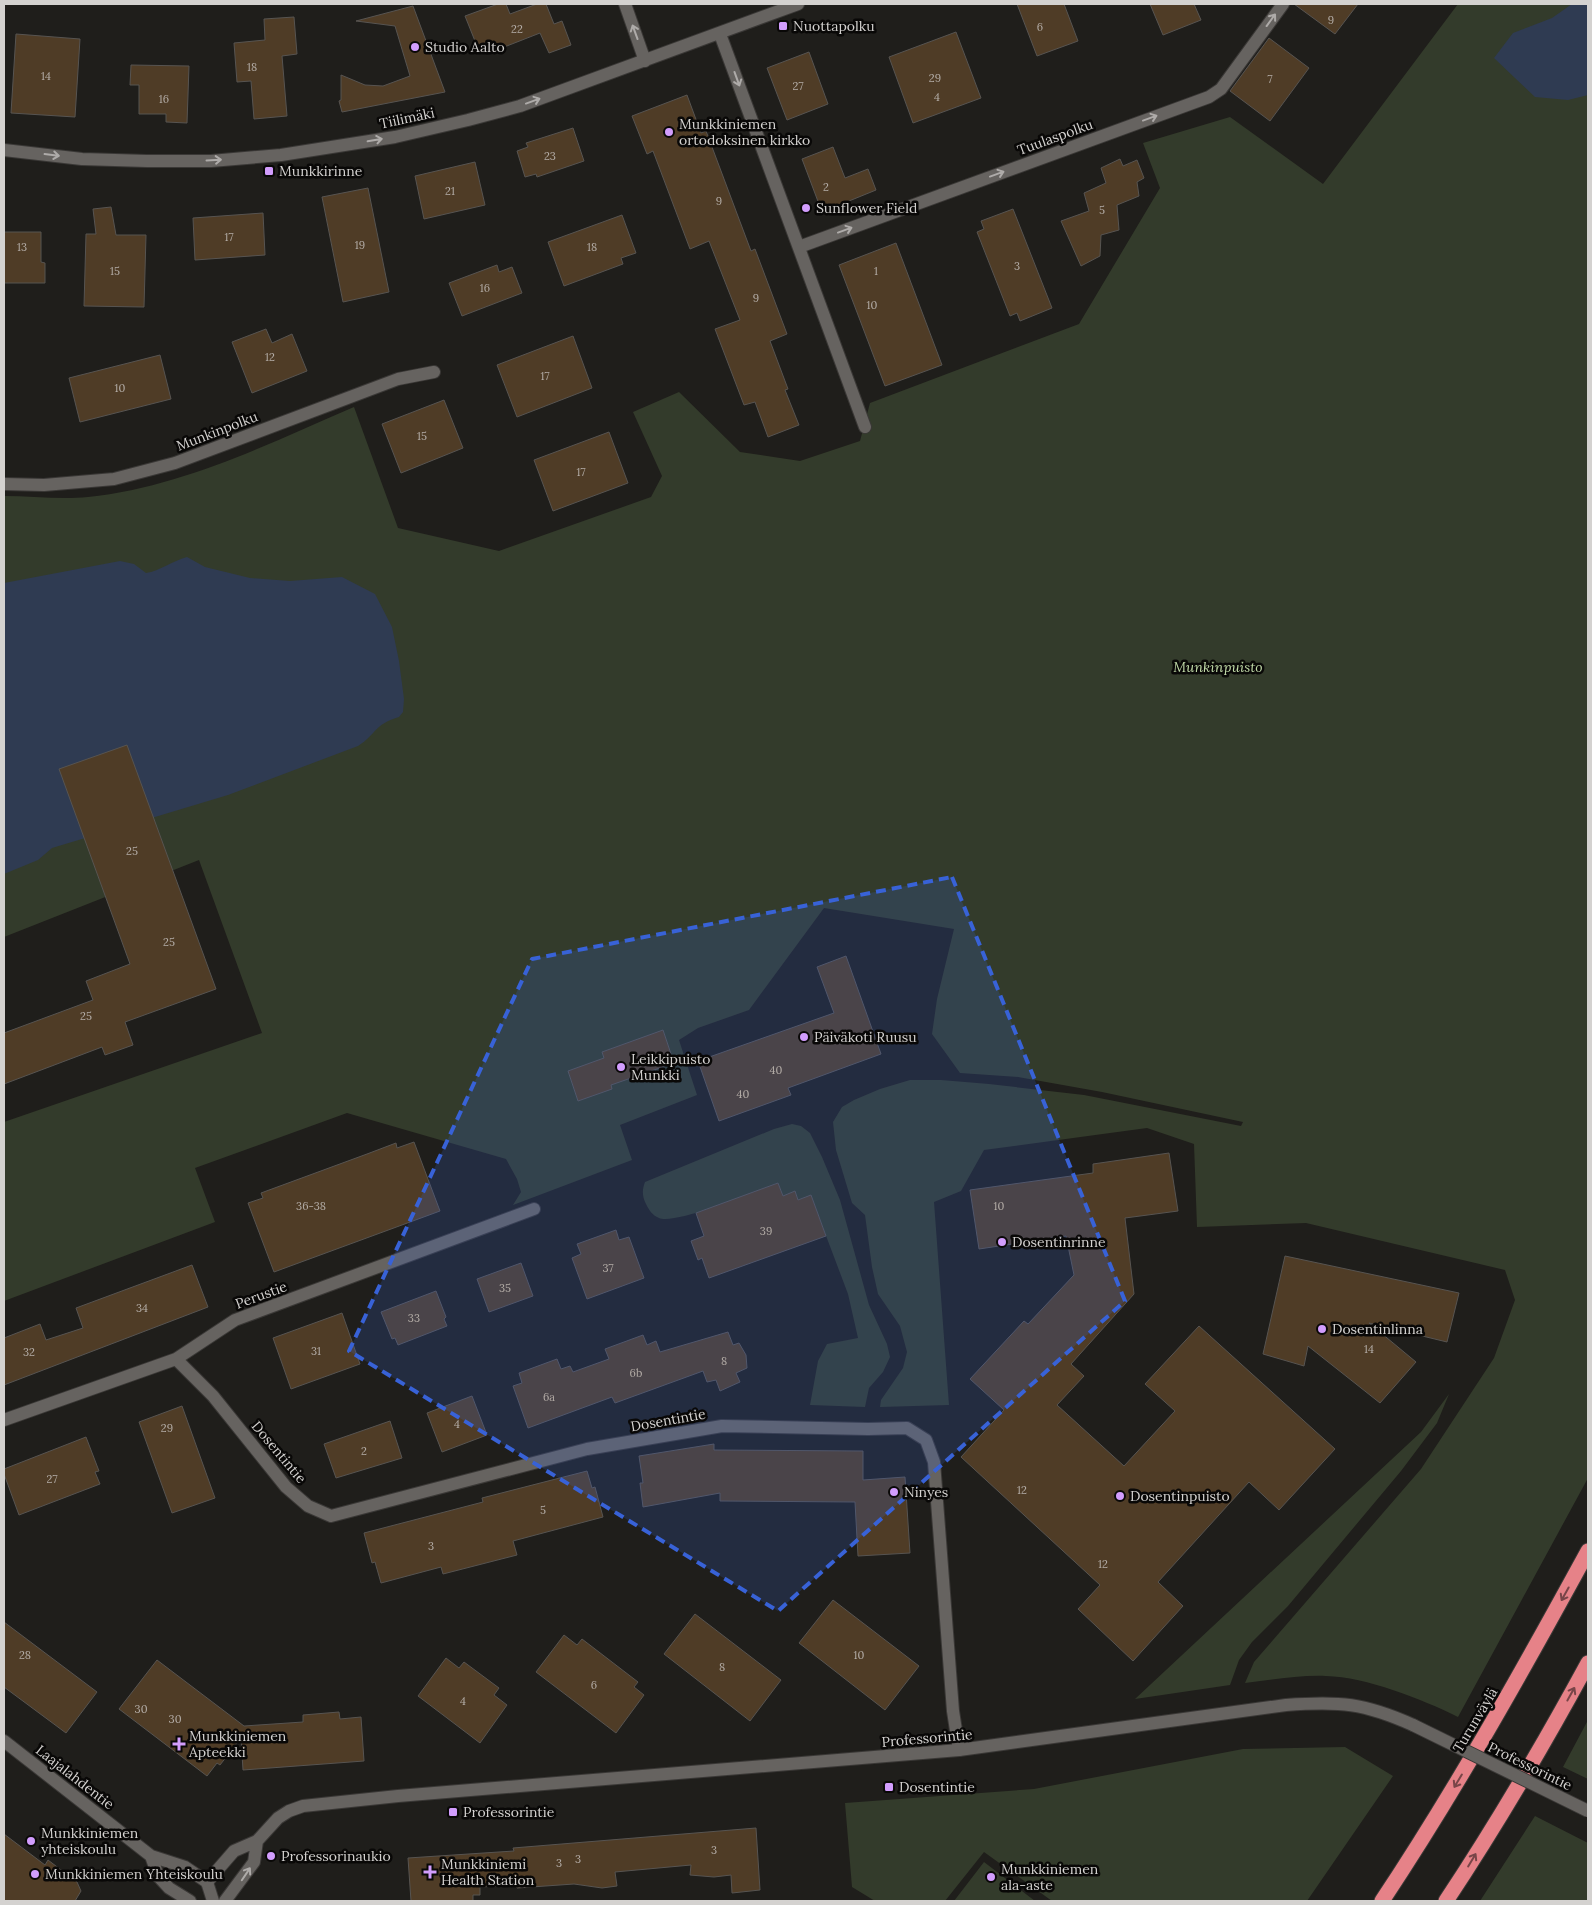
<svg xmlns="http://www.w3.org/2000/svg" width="1592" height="1905" viewBox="0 0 1592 1905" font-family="Lora,serif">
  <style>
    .green { fill: #333b2b }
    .water { fill: #2f3b52 }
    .building { fill: #4f3c26; stroke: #575451 }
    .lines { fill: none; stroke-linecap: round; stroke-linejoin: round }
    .street-casing { stroke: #3a3836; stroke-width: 14 }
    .secondary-casing { stroke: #3a3836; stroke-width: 14 }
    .highway-casing { stroke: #3a3836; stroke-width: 17 }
    .street { stroke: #666360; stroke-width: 12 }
    .secondary { stroke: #666360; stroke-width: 12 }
    .highway { stroke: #e68288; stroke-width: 15 }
    .secondary-bridge-casing { stroke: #3a3836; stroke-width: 14; stroke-linecap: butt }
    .secondary-bridge { stroke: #666360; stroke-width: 12 }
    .oneway { stroke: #aeaba9 }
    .oneway2 { stroke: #784548 }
    .marked { fill: #3862d7; fill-opacity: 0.2; stroke: #3862d7; stroke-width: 4; stroke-dasharray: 10 6; stroke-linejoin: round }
    .poi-dot { fill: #d29dfd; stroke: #090807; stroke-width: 2 }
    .labels { text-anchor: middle; stroke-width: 5; stroke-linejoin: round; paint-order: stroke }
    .number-label { font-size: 11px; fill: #b3aca6 }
    .poi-label { font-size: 14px; fill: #d4d2d0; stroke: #090807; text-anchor: start }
    .street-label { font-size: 14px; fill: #d4d2d0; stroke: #090807 }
    .park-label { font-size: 14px; font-style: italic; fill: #c1daa8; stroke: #090807 }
  </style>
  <rect width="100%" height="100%" fill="#1f1e1b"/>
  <!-- green -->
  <path class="green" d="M 1458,4 L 1588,4 L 1588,1478 L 1458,1717 C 1422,1699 1366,1677 1326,1676 C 1299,1675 1271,1680 1245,1683 L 1254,1662 L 1421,1469 L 1494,1358 L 1515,1300 L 1505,1270 L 1306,1223 L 1197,1227 L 1194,1144 L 1147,1128 L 984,1150 L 961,1191 L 934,1202 L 949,1405 L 880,1407 L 881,1400 L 903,1368 L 907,1352 L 900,1326 L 878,1294 L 872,1267 L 865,1215 L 852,1203 L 836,1150 L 833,1122 L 842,1107 L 854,1100 L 880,1089 L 910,1080 L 941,1080 L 989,1084 L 1084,1095 L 1241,1126 L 1243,1122 L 1102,1092 L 1018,1077 L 960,1073 L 932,1034 L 937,999 L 954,929 L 824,908 L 749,1010 L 698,1028 L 679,1040 L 697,1095 L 620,1125 L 632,1160 L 513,1205 L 521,1192 L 517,1179 L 506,1159 L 347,1113 L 195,1168 L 215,1222 L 4,1301 L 4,1122 L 262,1033 L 199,860 L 4,937 L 4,496 C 31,496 61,500 88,497 C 182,487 268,444 354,407 L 398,528 L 499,551 L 651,497 L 662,476 L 633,412 L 679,392 L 740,452 L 800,461 L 860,441 L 870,403 L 1079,324 L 1160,188 L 1143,143 L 1230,117 L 1323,184 Z
    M 792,1124 L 801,1126 L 810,1133 L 822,1157 L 840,1200 L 869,1305 L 887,1344 L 890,1357 L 883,1372 L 869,1388 L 865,1407 L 810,1405 L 818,1361 L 827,1344 L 858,1338 L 848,1294 L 811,1196 L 798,1200 L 795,1192 L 783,1196 L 778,1183 C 757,1191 676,1225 659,1218 C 652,1215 649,1210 646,1204 C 642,1196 642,1190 645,1182 L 774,1129 Z
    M 1449,1394 L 1437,1423 L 1401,1471 L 1288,1606 L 1252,1642 L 1239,1660 L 1230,1685 L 1135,1699 L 1421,1432 Z
    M 1588,1720 L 1588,1779 L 1563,1767 Z
    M 1345,1747 L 1393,1776 L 1307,1901 L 1052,1901 L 984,1852 L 945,1901 L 875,1901 L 852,1887 L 845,1803 L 1034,1789 L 1243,1749 Z
    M 1535,1816 L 1588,1843 L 1588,1901 L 1480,1901 Z
    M 984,1862 L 1035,1901 L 954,1901 Z"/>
  <!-- water -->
  <path class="water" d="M 1572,4 L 1588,4 L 1588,95 L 1568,100 L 1535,97 L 1494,58 L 1513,33 L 1552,18 Z
    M 187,557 L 205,567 L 250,578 L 290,581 L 342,577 L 375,594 L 392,627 L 399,661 L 404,699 L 403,712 L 399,717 C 373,725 377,734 358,746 L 228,795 L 52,848 L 38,860 L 4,874 L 4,583 L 120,561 L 134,564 L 146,573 C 160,571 172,561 187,557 Z"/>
  <!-- building -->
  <path class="building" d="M 498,4 L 506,4 L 510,14 L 537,4 L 546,4 L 554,24 L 562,21 L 571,45 L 549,53 L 540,33 L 494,51 L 490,41 L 477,46 L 465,16 Z
    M 1017,4 L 1064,4 L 1078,41 L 1037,56 Z
    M 1150,4 L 1194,4 L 1201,20 L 1163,35 Z
    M 1294,4 L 1358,4 L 1335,34 Z
    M 413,6 L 445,92 L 342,112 L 339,101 L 341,100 L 341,75 L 365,85 L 383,86 L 410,76 L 395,26 L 356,21 Z
    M 294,17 L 297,54 L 282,56 L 287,116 L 254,119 L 251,81 L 237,82 L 234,43 L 265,40 L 264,19 Z
    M 956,32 L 981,98 L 913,123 L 889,57 Z
    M 16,34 L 80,39 L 75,117 L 11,113 Z
    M 1269,38 L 1309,68 L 1270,121 L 1230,91 Z
    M 809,52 L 828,104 L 787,120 L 767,68 Z
    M 131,65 L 189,66 L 187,123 L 166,122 L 166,114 L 139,114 L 139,85 L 130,85 Z
    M 687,95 L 701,133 L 706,131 L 751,251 L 755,249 L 787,334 L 770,341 L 788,389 L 785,390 L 799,425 L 768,437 L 755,402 L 744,405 L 715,329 L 740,320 L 709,241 L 690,249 L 653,151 L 647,154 L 632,116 Z
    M 573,128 L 584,161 L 537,177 L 536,174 L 525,177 L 517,151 L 528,147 L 526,143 Z
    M 833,147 L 845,178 L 868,169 L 876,190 L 822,212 L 802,159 Z
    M 1120,159 L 1123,166 L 1137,160 L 1144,178 L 1137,182 L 1139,196 L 1117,205 L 1119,230 L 1101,235 L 1100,256 L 1081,266 L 1061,221 L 1089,211 L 1084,193 L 1106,183 L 1101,168 Z
    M 475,162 L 485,205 L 424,219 L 415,176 Z
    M 368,188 L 389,292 L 343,302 L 322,197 Z
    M 111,207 L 116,235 L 146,235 L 144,307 L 84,306 L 86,234 L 96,234 L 93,209 Z
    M 1013,209 L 1052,308 L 1020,321 L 1017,313 L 1010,316 L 977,232 L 984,229 L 981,221 Z
    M 263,213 L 265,255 L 195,260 L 193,218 Z
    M 622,215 L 636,253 L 621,258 L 623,264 L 564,286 L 548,242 Z
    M 4,232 L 41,232 L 41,262 L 45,263 L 45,283 L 4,283 Z
    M 896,243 L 942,365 L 885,386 L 839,265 Z
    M 497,265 L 499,272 L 512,267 L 522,293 L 462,316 L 449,283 Z
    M 266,329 L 272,343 L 292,334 L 307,371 L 252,393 L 232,342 Z
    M 573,336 L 592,388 L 517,417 L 497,365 Z
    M 160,355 L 171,399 L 80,422 L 69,378 Z
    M 444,400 L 463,448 L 401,473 L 382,424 Z
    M 609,432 L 628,483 L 553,511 L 534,460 Z
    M 127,745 L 216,989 L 125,1022 L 133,1045 L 105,1055 L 102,1047 L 4,1084 L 4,1033 L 93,1000 L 86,981 L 130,964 L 59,769 Z
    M 846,956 L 881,1054 L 788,1088 L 791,1095 L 719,1121 L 698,1061 L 834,1013 L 817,967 Z
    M 663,1030 L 674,1063 L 611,1085 L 612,1089 L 578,1101 L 568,1071 L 604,1058 L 602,1052 Z
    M 414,1142 L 440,1211 L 274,1272 L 248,1203 L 263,1198 L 261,1193 L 367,1154 L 396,1143 L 397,1148 Z
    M 1169,1153 L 1178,1211 L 1125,1218 L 1134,1294 L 1071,1364 L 1084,1376 L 1057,1405 L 1124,1466 L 1175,1411 L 1145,1384 L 1199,1326 L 1335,1449 L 1279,1510 L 1249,1482 L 1158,1582 L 1183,1606 L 1133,1661 L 1078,1609 L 1100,1585 L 961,1457 L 1004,1410 L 970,1379 L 1024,1321 L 1028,1324 L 1074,1275 L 1066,1236 L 979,1249 L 970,1190 L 1093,1173 L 1093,1164 Z
    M 778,1183 L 783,1196 L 795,1191 L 798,1200 L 811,1195 L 826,1236 L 709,1278 L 702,1258 L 698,1260 L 691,1241 L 704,1236 L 696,1213 Z
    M 616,1230 L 619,1240 L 629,1237 L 644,1278 L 587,1299 L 572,1258 L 581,1254 L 577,1244 Z
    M 1285,1256 L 1459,1293 L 1447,1342 L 1369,1323 L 1416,1362 L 1380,1403 L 1308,1346 L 1304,1366 L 1263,1354 Z
    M 521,1263 L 533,1296 L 489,1312 L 477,1279 Z
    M 192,1265 L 208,1307 L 4,1385 L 4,1338 L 40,1324 L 46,1340 L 83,1328 L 76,1308 Z
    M 436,1291 L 446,1317 L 444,1319 L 447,1326 L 398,1345 L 395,1338 L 392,1339 L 381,1312 Z
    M 342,1313 L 360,1364 L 291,1389 L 273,1338 Z
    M 728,1332 L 733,1345 L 739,1343 L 746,1355 L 747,1368 L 736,1373 L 740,1382 L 720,1391 L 716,1380 L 707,1382 L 703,1371 L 615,1403 L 612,1397 L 528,1428 L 513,1386 L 522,1383 L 519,1373 L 557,1359 L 561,1369 L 570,1366 L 573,1372 L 609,1359 L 605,1349 L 643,1335 L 647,1345 L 656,1341 L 660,1352 Z
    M 472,1396 L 487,1435 L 442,1452 L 427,1413 Z
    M 182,1406 L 215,1498 L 172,1513 L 139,1422 Z
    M 390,1421 L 402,1458 L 336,1478 L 324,1444 Z
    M 86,1437 L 99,1471 L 95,1472 L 100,1484 L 19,1515 L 4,1474 L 4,1469 Z
    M 714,1444 L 714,1450 L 863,1451 L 863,1480 L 905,1477 L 910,1553 L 858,1556 L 855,1502 L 720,1501 L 720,1493 L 643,1507 L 640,1483 L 643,1483 L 639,1456 Z
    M 587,1471 L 592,1488 L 595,1487 L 603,1517 L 513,1541 L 517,1555 L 443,1574 L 441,1567 L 381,1583 L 375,1562 L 372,1563 L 364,1533 L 483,1502 L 482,1498 Z
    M 833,1600 L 919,1666 L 885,1710 L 799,1643 Z
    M 695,1614 L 781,1680 L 750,1721 L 664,1654 Z
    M 4,1622 L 97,1692 L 66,1733 L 4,1687 Z
    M 564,1635 L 577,1645 L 582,1639 L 638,1682 L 634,1687 L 644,1695 L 616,1733 L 536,1672 Z
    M 446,1658 L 459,1668 L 464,1662 L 499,1688 L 494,1695 L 507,1705 L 480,1743 L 418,1696 Z
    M 157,1660 L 244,1726 L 303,1722 L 303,1715 L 339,1712 L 340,1719 L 361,1717 L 364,1761 L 243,1770 L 241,1738 L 220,1765 L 217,1763 L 207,1776 L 119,1709 Z
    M 756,1828 L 760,1890 L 732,1893 L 731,1875 L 714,1877 L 690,1875 L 691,1865 L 615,1872 L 617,1886 L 602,1888 L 574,1884 L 517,1888 L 516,1885 L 480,1887 L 480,1895 L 473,1895 L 473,1901 L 411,1901 L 408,1858 L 514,1851 L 513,1848 Z
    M 4,1834 L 45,1865 L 48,1860 L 77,1882 L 81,1891 L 75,1901 L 4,1901 Z"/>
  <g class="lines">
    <!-- street casing -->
    <g class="street-casing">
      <path id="street" d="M 625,4 L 645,61
        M 720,34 L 865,427
        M 4,150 L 82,159 L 147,161 L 211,161 L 281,155 L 395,137 L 468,120 L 520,106 L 798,4
        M 799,247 L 1209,97 L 1221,89 L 1283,4
        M 4,484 L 44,485 L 114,479 L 175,463 L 398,379 L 434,372
        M 176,1359 L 213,1396 L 286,1487 L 308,1506 L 331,1516 L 587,1449 L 722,1426 L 868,1429 L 907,1428 L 926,1440 L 934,1462 L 953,1711 L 959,1750
        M 4,1420 L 176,1359 L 235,1320 L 534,1209
        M 207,1882 L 213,1901"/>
    </g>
    <!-- secondary casing -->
    <g class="secondary-casing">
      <path id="secondary" d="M 4,1741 L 151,1856 L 185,1867 L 207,1882 L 234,1851 L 257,1841 L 278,1818 L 289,1811 L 303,1806 L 398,1796 L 959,1750 L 1286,1705 C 1340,1701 1364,1703 1413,1725
        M 151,1856 L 158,1876 L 169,1888 L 190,1901
        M 225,1901 L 254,1862 L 257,1841"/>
    </g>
    <!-- highway casing -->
    <g class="highway-casing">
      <path id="highway" d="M 1382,1901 C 1457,1788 1523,1670 1588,1551
        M 1446,1901 C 1497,1824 1544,1744 1588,1663"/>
    </g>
    <!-- street -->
    <use href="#street" class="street"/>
    <!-- secondary -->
    <use href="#secondary" class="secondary"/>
    <!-- highway -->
    <use href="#highway" class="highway"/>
    <!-- secondary-bridge casing -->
    <g class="secondary-bridge-casing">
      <path id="secondary-bridge" d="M 1413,1725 L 1588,1811"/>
    </g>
    <!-- secondary-bridge -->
    <use href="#secondary-bridge" class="secondary-bridge"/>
  </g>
  <!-- one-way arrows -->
  <defs><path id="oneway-shaft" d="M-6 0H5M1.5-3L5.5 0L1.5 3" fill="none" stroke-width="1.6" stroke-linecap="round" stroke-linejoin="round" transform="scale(1.25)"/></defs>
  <g class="oneway">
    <use href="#oneway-shaft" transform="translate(1271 20) rotate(-54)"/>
    <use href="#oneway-shaft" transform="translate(635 32) rotate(-110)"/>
    <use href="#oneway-shaft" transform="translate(737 79) rotate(70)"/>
    <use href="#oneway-shaft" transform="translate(533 101) rotate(-20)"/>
    <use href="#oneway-shaft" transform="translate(1150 118) rotate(-20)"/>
    <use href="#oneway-shaft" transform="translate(375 140) rotate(-10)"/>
    <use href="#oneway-shaft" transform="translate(52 155) rotate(7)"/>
    <use href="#oneway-shaft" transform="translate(214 160) rotate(-3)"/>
    <use href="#oneway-shaft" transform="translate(997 174) rotate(-20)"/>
    <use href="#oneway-shaft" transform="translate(845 230) rotate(-20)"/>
    <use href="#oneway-shaft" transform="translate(246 1874) rotate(-56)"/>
  </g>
  <g class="oneway2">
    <use href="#oneway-shaft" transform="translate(1565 1594) rotate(119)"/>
    <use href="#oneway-shaft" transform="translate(1571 1694) rotate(-61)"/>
    <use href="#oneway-shaft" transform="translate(1458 1781) rotate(121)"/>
    <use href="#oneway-shaft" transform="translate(1472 1860) rotate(-59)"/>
  </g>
  <!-- marked area -->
  <path class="marked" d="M 952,877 L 1125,1301 L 778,1611 L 349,1351 L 532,959 Z"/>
  <!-- markers -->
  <g class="poi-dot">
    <rect x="778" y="21" width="10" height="10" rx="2.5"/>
    <circle cx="415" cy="47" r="5"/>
    <circle cx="669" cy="132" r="5"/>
    <rect x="264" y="166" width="10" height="10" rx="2.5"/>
    <circle cx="806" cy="208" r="5"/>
    <circle cx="804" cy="1037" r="5"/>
    <circle cx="621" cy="1067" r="5"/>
    <circle cx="1002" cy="1242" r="5"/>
    <circle cx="1322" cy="1329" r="5"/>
    <circle cx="894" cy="1492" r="5"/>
    <circle cx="1120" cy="1496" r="5"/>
    <path d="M176.5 1736.5h5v5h5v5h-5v5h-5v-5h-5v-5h5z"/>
    <rect x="884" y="1782" width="10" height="10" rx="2.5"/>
    <rect x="448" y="1807" width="10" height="10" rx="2.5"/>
    <circle cx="31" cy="1841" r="5"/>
    <circle cx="271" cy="1856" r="5"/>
    <path d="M427.5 1864.5h5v5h5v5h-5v5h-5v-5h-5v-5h5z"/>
    <circle cx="35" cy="1874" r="5"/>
    <circle cx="991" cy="1877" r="5"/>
  </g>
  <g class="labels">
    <!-- number labels -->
    <g class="number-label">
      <text x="1331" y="24">9</text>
      <text x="1040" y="31">6</text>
      <text x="517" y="33">22</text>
      <text x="252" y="71">18</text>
      <text x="46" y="80">14</text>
      <text x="935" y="82">29</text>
      <text x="1270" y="83">7</text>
      <text x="798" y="90">27</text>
      <text x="937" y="101">4</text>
      <text x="164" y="103">16</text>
      <text x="550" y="160">23</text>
      <text x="826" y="191">2</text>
      <text x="450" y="195">21</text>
      <text x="719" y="205">9</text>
      <text x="1102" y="214">5</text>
      <text x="229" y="241">17</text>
      <text x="360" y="249">19</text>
      <text x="22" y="251">13</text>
      <text x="592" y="251">18</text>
      <text x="1017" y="270">3</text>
      <text x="115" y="275">15</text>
      <text x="876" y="275">1</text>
      <text x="485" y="292">16</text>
      <text x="756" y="302">9</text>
      <text x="872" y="309">10</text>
      <text x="270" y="361">12</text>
      <text x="545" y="380">17</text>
      <text x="120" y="392">10</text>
      <text x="422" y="440">15</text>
      <text x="581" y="476">17</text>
      <text x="132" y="855">25</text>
      <text x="169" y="946">25</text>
      <text x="86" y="1020">25</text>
      <text x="776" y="1074">40</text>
      <text x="743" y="1098">40</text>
      <text x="311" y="1210">36-38</text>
      <text x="999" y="1210">10</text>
      <text x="766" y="1235">39</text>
      <text x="608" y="1272">37</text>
      <text x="505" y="1292">35</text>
      <text x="142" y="1312">34</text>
      <text x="414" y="1322">33</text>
      <text x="1369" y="1353">14</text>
      <text x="316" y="1355">31</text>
      <text x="29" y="1356">32</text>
      <text x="724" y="1365">8</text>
      <text x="636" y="1377">6b</text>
      <text x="549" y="1401">6a</text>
      <text x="457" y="1428">4</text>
      <text x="167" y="1432">29</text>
      <text x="364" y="1455">2</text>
      <text x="52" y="1483">27</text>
      <text x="1022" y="1494">12</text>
      <text x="543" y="1514">5</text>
      <text x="431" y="1550">3</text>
      <text x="1103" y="1568">12</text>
      <text x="25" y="1659">28</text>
      <text x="859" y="1659">10</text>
      <text x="722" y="1671">8</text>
      <text x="594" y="1689">6</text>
      <text x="463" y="1705">4</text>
      <text x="141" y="1713">30</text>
      <text x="175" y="1723">30</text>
      <text x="714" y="1854">3</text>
      <text x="578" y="1863">3</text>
      <text x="559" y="1867">3</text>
    </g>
    <!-- poi labels -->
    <g class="poi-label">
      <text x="793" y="31">Nuottapolku</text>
      <text x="425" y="52">Studio Aalto</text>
      <text x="679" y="129">Munkkiniemen<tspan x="679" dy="16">ortodoksinen kirkko</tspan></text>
      <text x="279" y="176">Munkkirinne</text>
      <text x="816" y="213">Sunflower Field</text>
      <text x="814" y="1042">Päiväkoti Ruusu</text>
      <text x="631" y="1064">Leikkipuisto<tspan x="631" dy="16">Munkki</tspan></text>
      <text x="1012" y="1247">Dosentinrinne</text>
      <text x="1332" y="1334">Dosentinlinna</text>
      <text x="904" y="1497">Ninyes</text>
      <text x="1130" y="1501">Dosentinpuisto</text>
      <text x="189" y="1741">Munkkiniemen<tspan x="189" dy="16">Apteekki</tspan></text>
      <text x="899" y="1792">Dosentintie</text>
      <text x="463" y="1817">Professorintie</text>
      <text x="41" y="1838">Munkkiniemen<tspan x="41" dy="16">yhteiskoulu</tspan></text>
      <text x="281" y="1861">Professorinaukio</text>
      <text x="441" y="1869">Munkkiniemi<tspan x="441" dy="16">Health Station</tspan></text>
      <text x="1001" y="1874">Munkkiniemen<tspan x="1001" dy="16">ala-aste</tspan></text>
      <text x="45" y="1879">Munkkiniemen Yhteiskoulu</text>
    </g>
    <!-- street labels -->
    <g class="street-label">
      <text transform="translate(407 118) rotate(-12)" y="5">Tiilimäki</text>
      <text transform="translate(1055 137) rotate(-20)" y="5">Tuulaspolku</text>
      <text transform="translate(217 431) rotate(-21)" y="5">Munkinpolku</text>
      <text transform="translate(261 1295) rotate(-20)" y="5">Perustie</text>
      <text transform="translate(668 1420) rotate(-10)" y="5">Dosentintie</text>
      <text transform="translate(279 1452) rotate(50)" y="5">Dosentintie</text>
      <text transform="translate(1475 1720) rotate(-59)" y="5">Turunväylä</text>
      <text transform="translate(927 1738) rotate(-5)" y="5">Professorintie</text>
      <text transform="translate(1530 1766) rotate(26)" y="5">Professorintie</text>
      <text transform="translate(75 1777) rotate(38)" y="5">Laajalahdentie</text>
    </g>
    <!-- park labels -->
    <g class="park-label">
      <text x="1218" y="672">Munkinpuisto</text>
    </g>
  </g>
  <!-- border -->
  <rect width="1592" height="1905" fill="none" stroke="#d4d2d0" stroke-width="10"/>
</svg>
